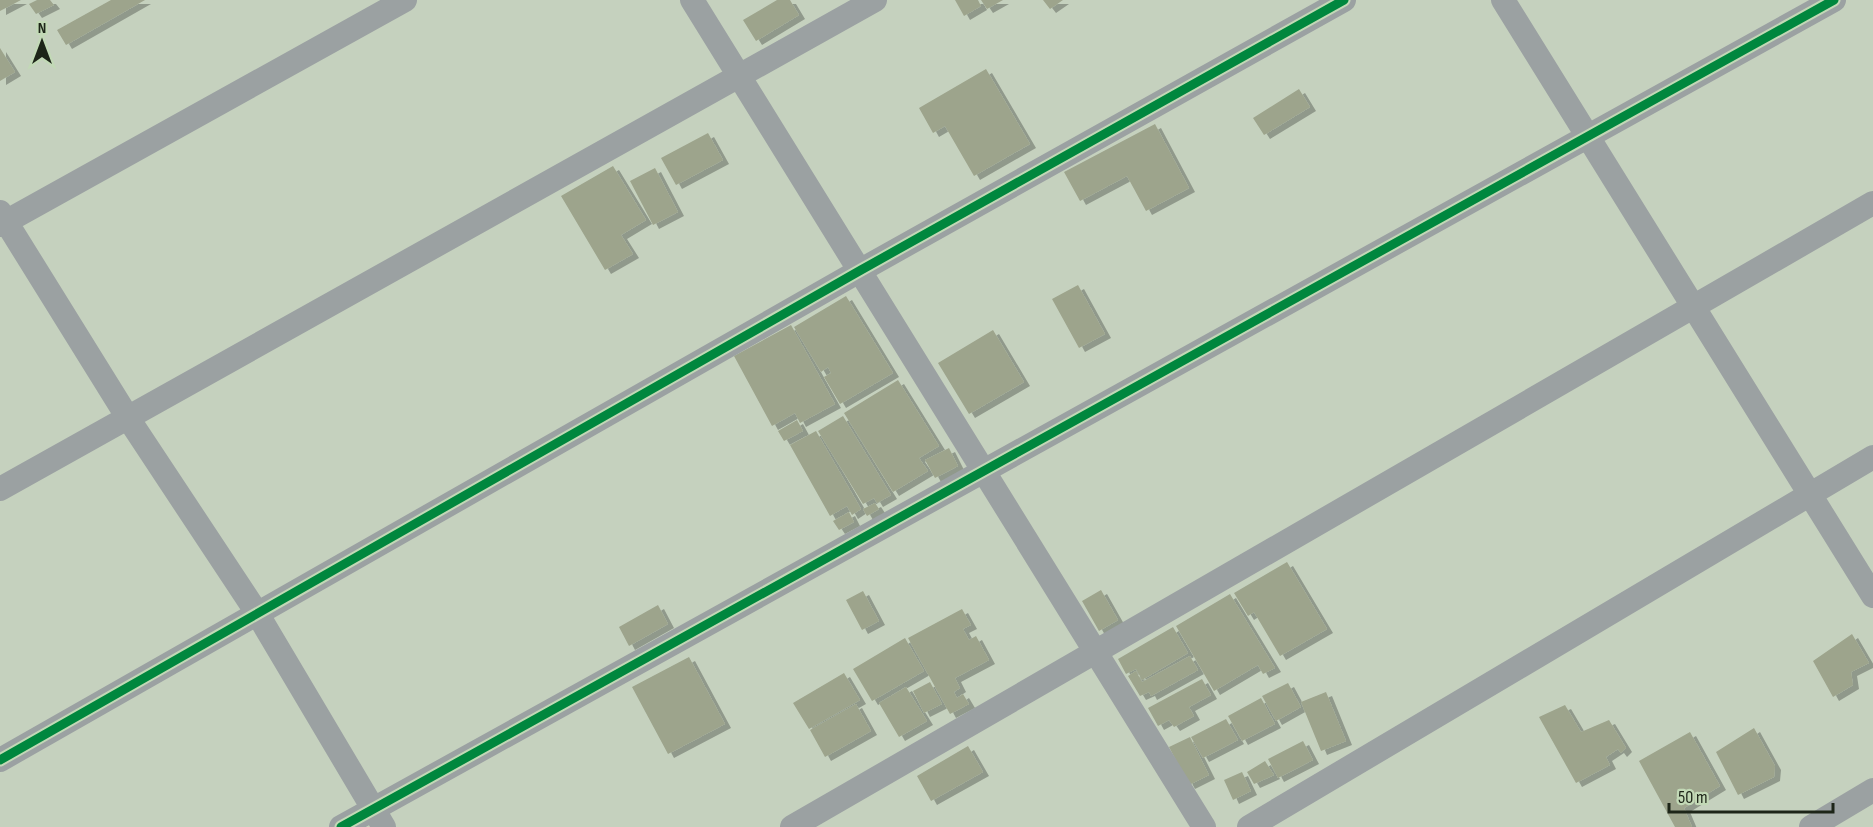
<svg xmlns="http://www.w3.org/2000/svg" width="1873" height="827" viewBox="0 0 1873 827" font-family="'Sofia Sans Condensed',sans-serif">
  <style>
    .building { fill: #9da48c; filter: url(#shadow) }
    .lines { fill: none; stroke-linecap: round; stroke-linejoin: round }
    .minor { stroke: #9ba1a2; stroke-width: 24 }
    .cycleway-casing { stroke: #c2d9b6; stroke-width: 13 }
    .cycleway { stroke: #00873e; stroke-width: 9 }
  </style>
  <defs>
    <filter id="shadow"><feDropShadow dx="6" dy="4" stdDeviation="0" flood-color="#0004"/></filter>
  </defs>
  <rect width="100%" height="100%" fill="#c5d1be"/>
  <!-- building -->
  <path class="building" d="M 0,0 L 21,0 L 0,11 Z
    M 37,0 L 50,0 L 54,5 L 36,14 L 29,4 Z
    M 111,0 L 145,0 L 66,45 L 57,30 Z
    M 777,0 L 790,0 L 799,15 L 756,41 L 743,20 Z
    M 955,0 L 978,0 L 981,6 L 964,16 Z
    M 981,0 L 1003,0 L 987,9 Z
    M 1043,0 L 1063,0 L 1050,9 Z
    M 0,48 L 15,72 L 0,81 Z
    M 986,69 L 1030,144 L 974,176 L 945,126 L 933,133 L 919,108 Z
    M 1299,89 L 1310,107 L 1264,135 L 1253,118 Z
    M 1155,124 L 1189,188 L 1146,211 L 1127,176 L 1080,201 L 1064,172 Z
    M 708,133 L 723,160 L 676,185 L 661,158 Z
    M 613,166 L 646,220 L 621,235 L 633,254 L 605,270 L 561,196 Z
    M 655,168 L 678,212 L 653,225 L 630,181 Z
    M 1078,285 L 1105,334 L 1079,348 L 1052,299 Z
    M 846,296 L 893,373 L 840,404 L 824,377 L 831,373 L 828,367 L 821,372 L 794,327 Z
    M 791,325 L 835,404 L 800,423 L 795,413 L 772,426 L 734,356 Z
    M 993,330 L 1024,382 L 969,414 L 938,363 Z
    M 898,380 L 939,446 L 919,458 L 928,471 L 893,492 L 844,413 Z
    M 843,416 L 891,495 L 877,503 L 874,498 L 863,504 L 818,431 Z
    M 797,420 L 803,431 L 784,441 L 778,431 Z
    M 816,431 L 861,509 L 852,515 L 847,506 L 830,516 L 790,445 Z
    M 949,448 L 958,466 L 935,478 L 925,460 Z
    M 875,503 L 879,509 L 867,516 L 863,509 Z
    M 849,512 L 854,522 L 839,530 L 833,521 Z
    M 1287,562 L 1327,629 L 1280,656 L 1254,612 L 1248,616 L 1234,593 Z
    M 1101,590 L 1118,620 L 1099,631 L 1082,601 Z
    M 863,591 L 879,621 L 862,630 L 846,600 Z
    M 1230,594 L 1275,668 L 1263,674 L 1258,665 L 1214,691 L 1176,626 Z
    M 658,605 L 668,624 L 629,646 L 619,627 Z
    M 962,609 L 971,625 L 963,629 L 969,640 L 976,636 L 989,660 L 955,678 L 960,688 L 954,692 L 957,698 L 963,694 L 969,704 L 950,714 L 908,638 Z
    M 1173,627 L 1188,653 L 1142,680 L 1136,669 L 1126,674 L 1118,659 Z
    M 1852,634 L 1869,663 L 1851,672 L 1853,685 L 1833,697 L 1813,661 Z
    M 905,638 L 924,671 L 872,701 L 853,669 Z
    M 1190,656 L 1198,670 L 1151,696 L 1149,692 L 1140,696 L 1128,676 L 1136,671 L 1142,682 Z
    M 689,657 L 725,724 L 668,754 L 632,687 Z
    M 844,673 L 860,700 L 809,729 L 793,703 Z
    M 1202,679 L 1211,695 L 1189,707 L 1194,716 L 1174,727 L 1169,720 L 1158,726 L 1148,708 Z
    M 930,682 L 942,704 L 924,713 L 913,691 Z
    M 1288,683 L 1301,707 L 1276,721 L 1262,696 Z
    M 906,687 L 927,721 L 899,737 L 879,703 Z
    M 1326,692 L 1346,741 L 1321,751 L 1301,702 Z
    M 1261,698 L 1275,724 L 1242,741 L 1228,716 Z
    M 856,704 L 871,731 L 825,757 L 810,730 Z
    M 1565,705 L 1581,732 L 1609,720 L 1626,748 L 1621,753 L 1618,749 L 1606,757 L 1610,765 L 1576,783 L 1539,717 Z
    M 1226,719 L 1238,740 L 1203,758 L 1191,737 Z
    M 1754,728 L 1775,766 L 1774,777 L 1738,795 L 1716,752 Z
    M 1690,732 L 1720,786 L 1684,808 L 1692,827 L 1675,827 L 1639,761 Z
    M 1190,737 L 1209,775 L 1189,785 L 1169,747 Z
    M 1303,741 L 1313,760 L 1278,778 L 1268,759 Z
    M 968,746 L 983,772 L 931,801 L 917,776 Z
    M 1265,761 L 1274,775 L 1254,784 L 1247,772 Z
    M 1242,772 L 1251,791 L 1233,800 L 1224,780 Z"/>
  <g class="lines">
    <!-- minor -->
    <path class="minor" d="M 692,0 L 1204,827
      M 1503,0 L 1873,596
      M 0,212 L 128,418 L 257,613 L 384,827
      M 0,225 L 405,0
      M 0,489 L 875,0
      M 0,760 L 861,270 L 1344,0
      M 341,827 L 1834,0
      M 792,827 L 1873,203
      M 1249,827 L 1873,457
      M 1811,827 L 1873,790"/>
    <!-- cycleway casing -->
    <g class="cycleway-casing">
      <path id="cycleway" d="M 0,760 L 861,270 L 1344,0
        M 341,827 L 1834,0"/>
    </g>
    <!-- cycleway -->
    <use href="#cycleway" class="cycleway"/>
  </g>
  <!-- north arrow -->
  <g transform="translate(42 42)" stroke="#c2d9b6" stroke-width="4.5" paint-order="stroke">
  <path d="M0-4.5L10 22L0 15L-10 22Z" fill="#1d2518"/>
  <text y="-9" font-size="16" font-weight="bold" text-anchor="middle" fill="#1d2518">N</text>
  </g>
  <!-- scale -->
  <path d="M1669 803v9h164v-9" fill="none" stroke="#1d2518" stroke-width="3"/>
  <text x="1678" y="803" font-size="18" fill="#1d2518" stroke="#c2d9b6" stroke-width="4.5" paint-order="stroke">50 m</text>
</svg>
